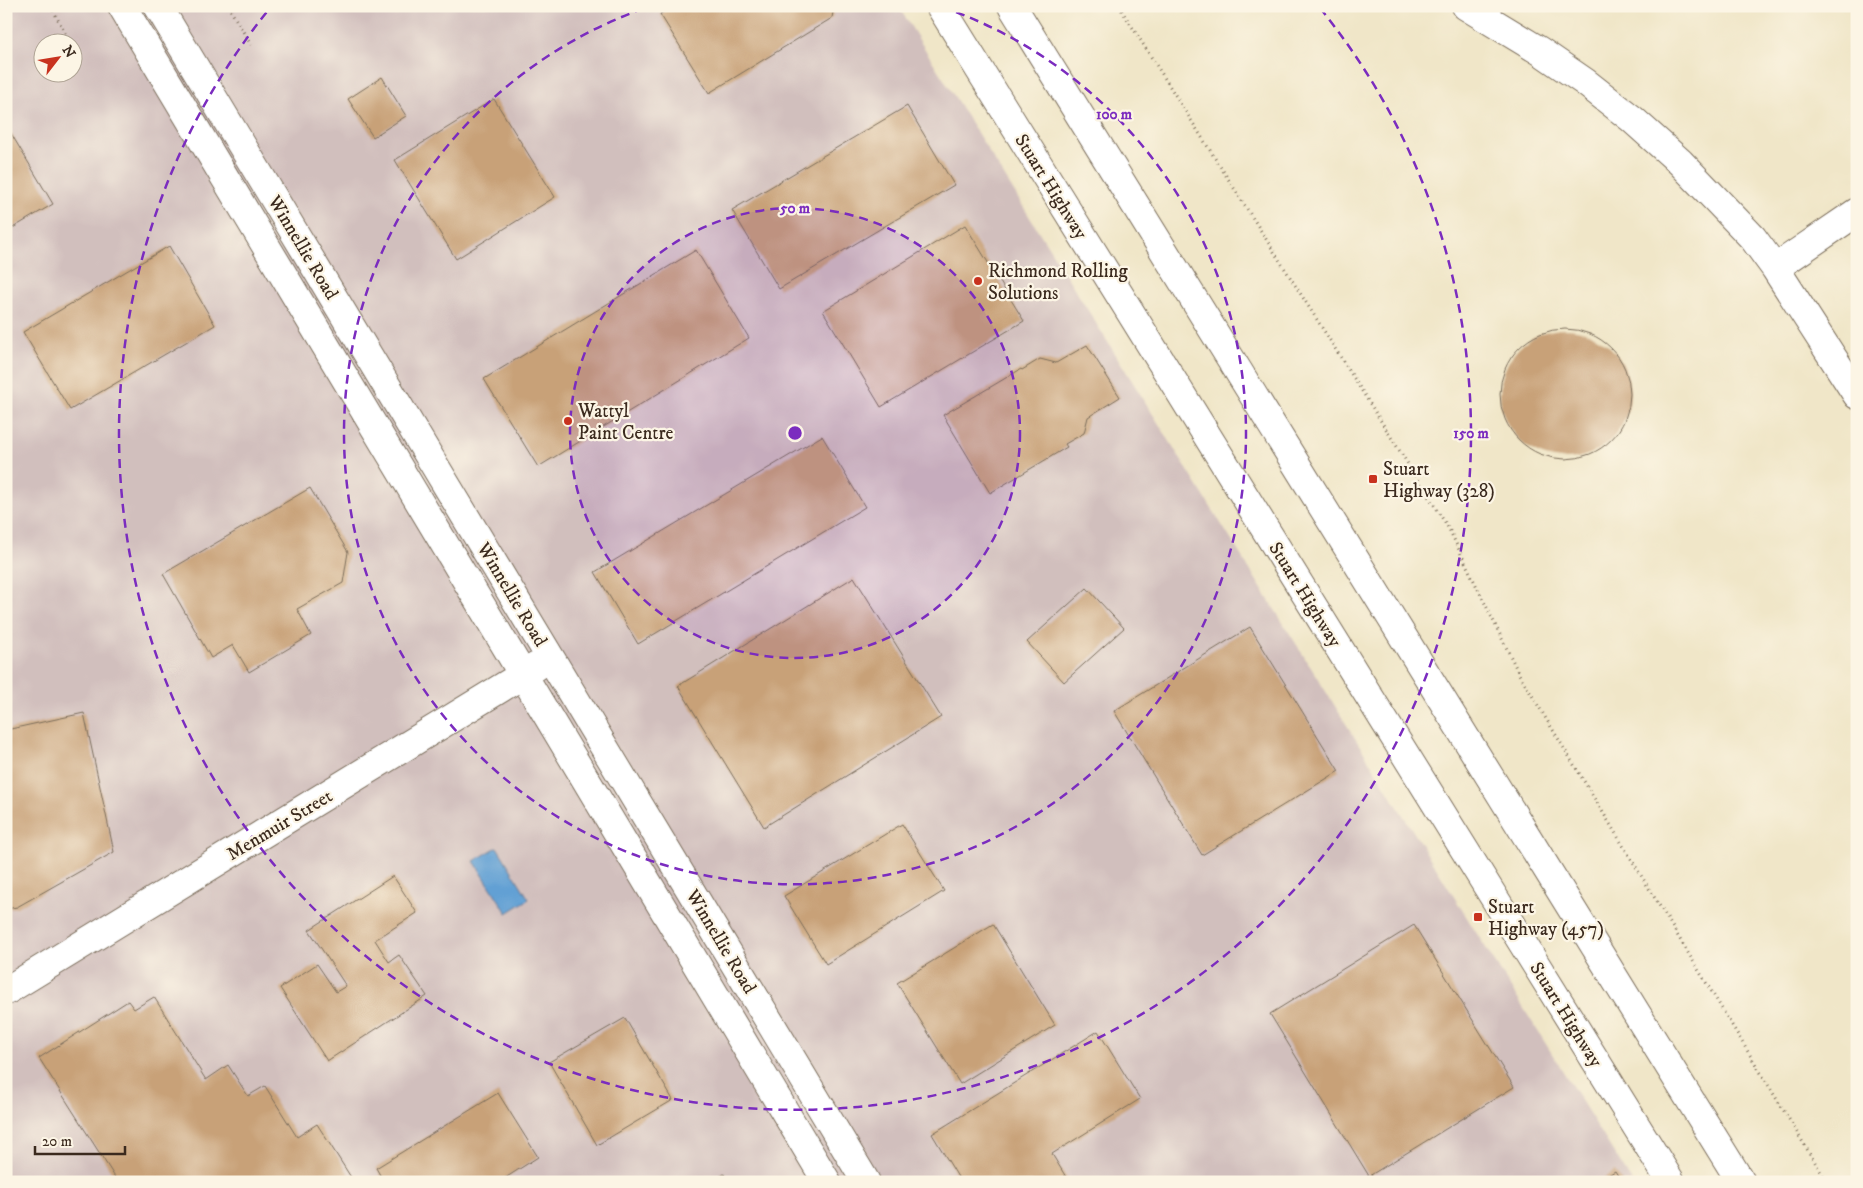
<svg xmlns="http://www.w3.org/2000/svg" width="1863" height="1188" viewBox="0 0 1863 1188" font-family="'IM FELL DW Pica',serif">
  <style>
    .industrial { fill: #d1bfbd; fill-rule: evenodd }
    .water { fill: #62a0d4; stroke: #4e6579 }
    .building { fill: #c8a178 }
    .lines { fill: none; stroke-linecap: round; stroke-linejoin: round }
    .minor-casing { stroke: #7a6c5a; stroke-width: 30 }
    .highway-casing { stroke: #7a6c5a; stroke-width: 30 }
    .path { stroke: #7a6c5a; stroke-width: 3; stroke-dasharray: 1 4; stroke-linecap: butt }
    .minor { stroke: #fff; stroke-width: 28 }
    .highway { stroke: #fff; stroke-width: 28 }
    .ring { fill: none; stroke: #7b2cbf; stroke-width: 2.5; stroke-dasharray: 9 6 }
    .poi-dot { fill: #c8321e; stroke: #fcf5e5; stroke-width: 2 }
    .labels { text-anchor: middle; stroke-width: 4.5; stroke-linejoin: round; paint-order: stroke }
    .street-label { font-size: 19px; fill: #3b2a1e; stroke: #fcf5e5 }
    .poi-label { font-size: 19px; fill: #3b2a1e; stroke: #fcf5e5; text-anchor: start }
    .centre { fill: #7b2cbf; stroke: #fcf5e5; stroke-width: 2.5 }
    .ring-label { font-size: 15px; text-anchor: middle; font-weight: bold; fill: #7b2cbf; stroke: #fcf5e5; stroke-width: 4.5; stroke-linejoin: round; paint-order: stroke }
  </style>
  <rect width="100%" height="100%" fill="#fcf5e5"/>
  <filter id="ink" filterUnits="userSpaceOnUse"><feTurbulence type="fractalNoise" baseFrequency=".02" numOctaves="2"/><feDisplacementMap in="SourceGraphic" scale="10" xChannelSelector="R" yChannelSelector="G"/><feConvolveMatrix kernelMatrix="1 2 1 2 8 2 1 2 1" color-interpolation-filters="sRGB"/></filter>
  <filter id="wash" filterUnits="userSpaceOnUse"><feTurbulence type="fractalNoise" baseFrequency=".0096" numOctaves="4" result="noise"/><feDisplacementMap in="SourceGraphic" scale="20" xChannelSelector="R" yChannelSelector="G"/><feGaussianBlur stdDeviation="1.12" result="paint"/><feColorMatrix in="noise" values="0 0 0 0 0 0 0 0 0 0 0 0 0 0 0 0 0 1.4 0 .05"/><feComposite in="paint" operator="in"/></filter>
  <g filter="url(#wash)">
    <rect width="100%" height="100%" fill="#f0e6c8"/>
    <!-- industrial -->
    <path class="industrial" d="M 6,6 L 898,6 L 1632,1182 L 6,1182 ZM 42,42 L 72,42 L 72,72 L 42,72 Z"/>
    <!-- water -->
    <path class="water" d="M 497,847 L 529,899 L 507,913 L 474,861 Z"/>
    <g id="blocks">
      <!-- building -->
      <path class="building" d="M 673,6 L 834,6 L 832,18 L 709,93 L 660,14 Z
        M 382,77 L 406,116 L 373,137 L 348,99 Z
        M 494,99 L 555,197 L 456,259 L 395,160 Z
        M 907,106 L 954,185 L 779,289 L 732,210 Z
        M 6,125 L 53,204 L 6,232 Z
        M 965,225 L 1024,321 L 881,407 L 823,311 Z
        M 169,246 L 215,325 L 70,410 L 23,332 Z
        M 696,250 L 749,338 L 538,467 L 484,379 Z
        M1500 394a65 65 0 1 1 130 0a65 65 0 1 1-130 0Z
        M 1087,345 L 1120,397 L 1088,417 L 1084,433 L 1065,444 L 1067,447 L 990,493 L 943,415 L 1021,369 L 1022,370 L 1040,359 L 1056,363 Z
        M 822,436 L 865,507 L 638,644 L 595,572 Z
        M 310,488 L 348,552 L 343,583 L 297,609 L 311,635 L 249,672 L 233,645 L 211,658 L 163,574 Z
        M 854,577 L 941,717 L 764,827 L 678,686 Z
        M 1087,588 L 1124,628 L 1064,682 L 1027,642 Z
        M 1250,627 L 1339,771 L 1202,855 L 1114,711 Z
        M 84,713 L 114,852 L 17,907 L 6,909 L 6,730 Z
        M 902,824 L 944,891 L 826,964 L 784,896 Z
        M 393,876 L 417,913 L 375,940 L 389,962 L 399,955 L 427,996 L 327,1061 L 280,988 L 317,964 L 336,992 L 346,986 L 309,930 Z
        M 993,924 L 1055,1025 L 960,1084 L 897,983 Z
        M 1414,925 L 1514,1087 L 1369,1176 L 1270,1014 Z
        M 154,997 L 206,1080 L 228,1065 L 248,1096 L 265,1086 L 297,1137 L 317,1124 L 354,1182 L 118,1182 L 39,1058 L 128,1001 L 134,1009 Z
        M 625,1018 L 673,1100 L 597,1145 L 549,1062 Z
        M 1098,1031 L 1140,1099 L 1052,1154 L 1069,1182 L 961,1182 L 932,1134 Z
        M 498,1093 L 538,1157 L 499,1182 L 384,1182 L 376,1168 Z
        M 1615,1171 L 1622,1182 L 1597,1182 Z
        M 724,1174 L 729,1182 L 710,1182 Z"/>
    </g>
  </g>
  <g filter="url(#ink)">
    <use href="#blocks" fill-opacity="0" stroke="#7a6c5a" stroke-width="1"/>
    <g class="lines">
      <!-- minor casing -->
      <g class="minor-casing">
        <path id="minor" d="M 122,6 L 827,1182
          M 158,6 L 866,1182
          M 1466,6 L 1540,51 L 1585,82 L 1632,119 L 1680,162 L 1753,238 L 1775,268 L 1857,395
          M 1775,268 L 1857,212
          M 6,991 L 537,666"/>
      </g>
      <!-- highway casing -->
      <g class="highway-casing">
        <path id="highway" d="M 940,6 L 1671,1182
          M 1012,6 L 1741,1182"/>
      </g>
      <!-- path -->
      <path class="path" d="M 51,6 L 66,35
        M 228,6 L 251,45
        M 1119,6 L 1449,529 L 1519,674 L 1827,1182"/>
      <!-- minor -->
      <use href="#minor" class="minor"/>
      <!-- highway -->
      <use href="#highway" class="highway"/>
    </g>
  </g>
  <!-- distance rings -->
  <circle cx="795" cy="433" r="225" fill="#7b2cbf" fill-opacity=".12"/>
  <g class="ring">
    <circle cx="795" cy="433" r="225"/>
    <path d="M942 7A451 451 0 1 1 648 7"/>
    <path d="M1320 8A676 676 0 1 1 270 8"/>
  </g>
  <!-- markers -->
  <g class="poi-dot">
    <circle cx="978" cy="281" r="5"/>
    <circle cx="568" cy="421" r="5"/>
    <rect x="1368" y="474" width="10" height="10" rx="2.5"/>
    <rect x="1473" y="912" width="10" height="10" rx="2.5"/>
  </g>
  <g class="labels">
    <!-- street labels -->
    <g class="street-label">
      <text transform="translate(1052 186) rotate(58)" y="7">Stuart Highway</text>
      <text transform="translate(304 247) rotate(59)" y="7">Winnellie Road</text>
      <text transform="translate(513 594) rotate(59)" y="7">Winnellie Road</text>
      <text transform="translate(1306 594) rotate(58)" y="7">Stuart Highway</text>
      <text transform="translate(279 824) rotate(-31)" y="7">Menmuir Street</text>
      <text transform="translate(722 941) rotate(59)" y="7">Winnellie Road</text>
      <text transform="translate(1567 1014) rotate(58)" y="7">Stuart Highway</text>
    </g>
    <!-- poi labels -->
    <g class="poi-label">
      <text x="988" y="277">Richmond Rolling<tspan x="988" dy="22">Solutions</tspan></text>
      <text x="578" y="417">Wattyl<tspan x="578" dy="22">Paint Centre</tspan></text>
      <text x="1383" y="475">Stuart<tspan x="1383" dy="22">Highway (328)</tspan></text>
      <text x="1488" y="913">Stuart<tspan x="1488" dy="22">Highway (457)</tspan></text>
    </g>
  </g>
  <circle cx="795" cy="433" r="8" class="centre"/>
  <g class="ring-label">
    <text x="1114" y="119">100 m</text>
    <text x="795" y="213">50 m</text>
    <text x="1471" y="438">150 m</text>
  </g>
  <!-- margin -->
  <rect width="1863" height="1188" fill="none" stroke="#fcf5e5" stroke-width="25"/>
  <!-- north arrow -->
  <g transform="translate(58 58) rotate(59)"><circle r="24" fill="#fcf5e5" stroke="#afa495"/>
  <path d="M0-4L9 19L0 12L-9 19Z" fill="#c8321e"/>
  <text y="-8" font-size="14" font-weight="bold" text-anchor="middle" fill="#3b2a1e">N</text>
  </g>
  <!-- scale -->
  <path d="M35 1146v8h90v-8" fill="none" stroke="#3b2a1e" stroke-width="2.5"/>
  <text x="42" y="1146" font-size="15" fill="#3b2a1e" stroke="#fcf5e5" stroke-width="4" paint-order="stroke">20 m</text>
</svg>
